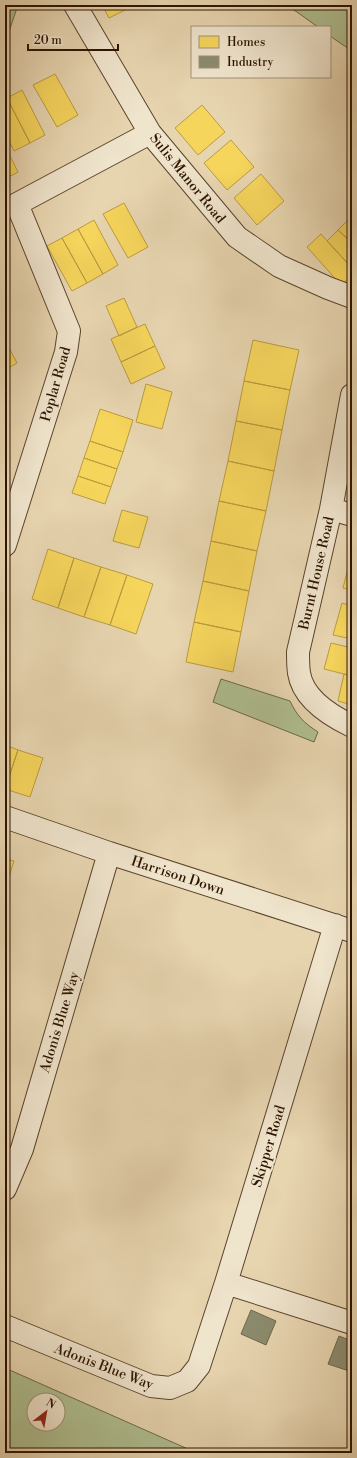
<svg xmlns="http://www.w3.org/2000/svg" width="357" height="1458" viewBox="0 0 357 1458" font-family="'Libre Bodoni',serif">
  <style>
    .green { fill: #afbe90; stroke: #6e6948; fill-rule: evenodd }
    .homes { fill: #f6d55c; stroke: #ba9b40 }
    .industry { fill: #8c8c6e; stroke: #70684d }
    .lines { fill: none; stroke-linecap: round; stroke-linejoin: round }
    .street-casing { stroke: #5c442c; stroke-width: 24 }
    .street { stroke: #efe4cc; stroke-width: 22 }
    .labels { text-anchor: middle; stroke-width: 4; stroke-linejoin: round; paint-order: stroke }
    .street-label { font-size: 14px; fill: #2d1400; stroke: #efe4cc }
  </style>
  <rect width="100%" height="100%" fill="#e7d5b0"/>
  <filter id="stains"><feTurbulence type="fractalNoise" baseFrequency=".005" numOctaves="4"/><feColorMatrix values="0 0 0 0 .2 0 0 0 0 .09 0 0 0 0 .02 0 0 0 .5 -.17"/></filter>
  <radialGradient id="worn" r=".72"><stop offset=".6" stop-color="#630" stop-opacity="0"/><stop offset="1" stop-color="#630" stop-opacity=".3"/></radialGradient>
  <!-- green -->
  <path class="green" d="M 5,5 L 18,5 L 5,43 Z
    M 287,5 L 352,5 L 352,51 L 330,36 L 330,27 L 318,27 Z
    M 221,679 L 290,701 C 297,716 304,723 318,732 L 314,742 L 213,702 Z
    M 5,1368 L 197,1453 L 5,1453 ZM 34,1400 L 58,1400 L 58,1424 L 34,1424 Z"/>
  <!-- homes -->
  <path class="homes" d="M 102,5 L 125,5 L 127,9 L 109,18 Z
    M 55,74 L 78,115 L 57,127 L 33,85 Z
    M 22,90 L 45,135 L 30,143 L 7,98 Z
    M 7,98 L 30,143 L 14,151 L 5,133 L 5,99 Z
    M 202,105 L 225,132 L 198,155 L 175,128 Z
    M 231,140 L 254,167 L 227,190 L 204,163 Z
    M 5,146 L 18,172 L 5,179 Z
    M 261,174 L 284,201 L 257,225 L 234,198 Z
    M 124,203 L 148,247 L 128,258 L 103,214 Z
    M 351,217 L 352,218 L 352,243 L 338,230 Z
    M 94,220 L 118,265 L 103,274 L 78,229 Z
    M 78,229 L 103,274 L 87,283 L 62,238 Z
    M 338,230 L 352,243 L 352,268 L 327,241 Z
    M 321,234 L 352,268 L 352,275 L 341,285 L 307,247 Z
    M 62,238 L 87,283 L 72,291 L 47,246 Z
    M 124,298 L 137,327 L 119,336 L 106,306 Z
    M 145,324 L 155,346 L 121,362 L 111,339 Z
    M 253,340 L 299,350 L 290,390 L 244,381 Z
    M 7,344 L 17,363 L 5,370 L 5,346 Z
    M 155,346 L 165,368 L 131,384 L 121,362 Z
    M 244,381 L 290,390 L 282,430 L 236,421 Z
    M 146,384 L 172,392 L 162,429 L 136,422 Z
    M 100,409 L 133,420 L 123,452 L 90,441 Z
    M 236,421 L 282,430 L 274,471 L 228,461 Z
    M 90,441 L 123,452 L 117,469 L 84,458 Z
    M 84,458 L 117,469 L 111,487 L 78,476 Z
    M 228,461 L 274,471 L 266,511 L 219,501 Z
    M 78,476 L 111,487 L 105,504 L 72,493 Z
    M 219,501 L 266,511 L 257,551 L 211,541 Z
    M 122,510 L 148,517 L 139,548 L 113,541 Z
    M 211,541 L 257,551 L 249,591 L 203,581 Z
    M 48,549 L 74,558 L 58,608 L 32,599 Z
    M 74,558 L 101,567 L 84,617 L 58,608 Z
    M 350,560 L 352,561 L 352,590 L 343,588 Z
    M 101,567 L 127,575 L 110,625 L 84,617 Z
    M 127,575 L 153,584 L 136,634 L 110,625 Z
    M 203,581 L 249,591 L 241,632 L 194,622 Z
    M 342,603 L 352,606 L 352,639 L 333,635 Z
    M 194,622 L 241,632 L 233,672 L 186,662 Z
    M 331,643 L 352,648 L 352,676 L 324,669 Z
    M 344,674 L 352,676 L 352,705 L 338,701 Z
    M 5,745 L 18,750 L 5,789 Z
    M 18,750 L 43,758 L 30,797 L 5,789 Z
    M 5,859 L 14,861 L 7,883 L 5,883 Z"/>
  <!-- industry -->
  <path class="industry" d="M 251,1310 L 276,1321 L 266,1345 L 241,1334 Z
    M 339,1336 L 352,1341 L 352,1372 L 328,1364 Z"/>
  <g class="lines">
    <!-- street casing -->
    <g class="street-casing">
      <path id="street" d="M 75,5 L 150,133 L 237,237 L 279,266 L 328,288 L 352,297
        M 352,395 L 331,509 L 298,652 C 298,659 298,666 299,673 C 303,699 331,716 352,726
        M 331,509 L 352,515
        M 5,545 L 66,352 L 69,331 L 17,204 L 150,133
        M 5,817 L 109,853 L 352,931
        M 5,1189 L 22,1149 L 109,853
        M 226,1283 L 352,1323
        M 5,1326 L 151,1386 L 170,1388 L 187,1381 L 199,1366 L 226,1283 L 335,925"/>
    </g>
    <!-- street -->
    <use href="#street" class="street"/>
  </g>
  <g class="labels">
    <!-- street labels -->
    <g class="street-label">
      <text transform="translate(188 178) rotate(51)" y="5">Sulis Manor Road</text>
      <text transform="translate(55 384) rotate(-74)" y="5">Poplar Road</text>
      <text transform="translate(316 573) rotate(-77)" y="5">Burnt House Road</text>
      <text transform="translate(178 875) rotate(18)" y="5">Harrison Down</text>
      <text transform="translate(59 1022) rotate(-73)" y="5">Adonis Blue Way</text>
      <text transform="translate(268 1146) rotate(-73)" y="5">Skipper Road</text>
      <text transform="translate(104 1366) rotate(21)" y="5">Adonis Blue Way</text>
    </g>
  </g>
  <!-- margin -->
  <rect width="357" height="1458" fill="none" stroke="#e7d5b0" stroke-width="20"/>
  <rect x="6" y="6" width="345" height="1446" fill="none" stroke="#2d1400" stroke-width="2"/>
  <rect x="10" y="10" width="337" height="1438" fill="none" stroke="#2d1400"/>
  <!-- legend -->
  <rect x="191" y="26" width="140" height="52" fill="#efe4cc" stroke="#a1917a"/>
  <rect x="199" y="36" width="20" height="12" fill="#f6d55c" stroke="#a1917a"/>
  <text x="227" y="46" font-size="12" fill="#2d1400">Homes</text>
  <rect x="199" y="56" width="20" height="12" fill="#8c8c6e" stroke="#a1917a"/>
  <text x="227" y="66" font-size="12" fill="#2d1400">Industry</text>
  <!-- north arrow -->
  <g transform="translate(46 1412) rotate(31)"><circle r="19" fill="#efe4cc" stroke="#a1917a"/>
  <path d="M0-3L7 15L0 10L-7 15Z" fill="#8f2418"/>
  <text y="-6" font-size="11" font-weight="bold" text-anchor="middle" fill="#2d1400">N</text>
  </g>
  <!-- scale -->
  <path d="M28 44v6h90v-6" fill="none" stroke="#2d1400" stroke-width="2"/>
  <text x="34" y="44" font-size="12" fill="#2d1400" stroke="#efe4cc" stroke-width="3" paint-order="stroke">20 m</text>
  <rect width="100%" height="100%" filter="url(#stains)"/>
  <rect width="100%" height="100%" fill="url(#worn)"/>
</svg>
